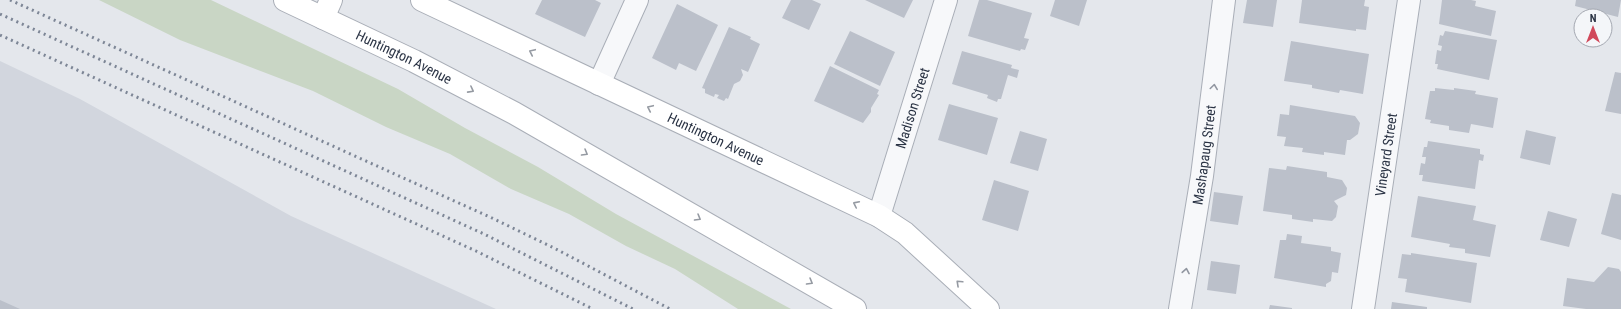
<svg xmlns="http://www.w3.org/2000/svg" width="1621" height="309" viewBox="0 0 1621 309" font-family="'Roboto Condensed',sans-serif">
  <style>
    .built { fill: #d2d6de }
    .green { fill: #c9d6c5 }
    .building { fill: #bbc0ca }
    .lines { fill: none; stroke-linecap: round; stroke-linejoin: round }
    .street-casing { stroke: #a9aeb7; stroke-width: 24 }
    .secondary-casing { stroke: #a9aeb7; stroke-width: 24 }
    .street { stroke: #f7f8fa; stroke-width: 22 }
    .secondary { stroke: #fff; stroke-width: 22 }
    .rail { stroke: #7d8696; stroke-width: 3; stroke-dasharray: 2 4; stroke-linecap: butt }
    .oneway { stroke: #959aa2 }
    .oneway2 { stroke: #9196a0 }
    .labels { text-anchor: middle; stroke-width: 3; stroke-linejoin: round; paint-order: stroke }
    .street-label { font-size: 14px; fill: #2b3445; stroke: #f4f6f9 }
  </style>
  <rect width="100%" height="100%" fill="#e4e7ec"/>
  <!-- built -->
  <path class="built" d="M 0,61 L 80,99 L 291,216 L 496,309 L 0,309 Z"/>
  <!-- green -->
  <path class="green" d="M 99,0 L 211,0 L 398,89 L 465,128 L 538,167 L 616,214 L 791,309 L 738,309 L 675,269 L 626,246 L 569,214 L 511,189 L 450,154 L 386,127 L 313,91 L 180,40 Z"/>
  <!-- building -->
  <path class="building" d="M 542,0 L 595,0 L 601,3 L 585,37 L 535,14 Z
    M 791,0 L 812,0 L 821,4 L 809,30 L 782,18 Z
    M 865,0 L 913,0 L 904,18 Z
    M 979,0 L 987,0 L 1032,13 L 1024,38 L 1029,39 L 1025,50 L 1021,49 L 1020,51 L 968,36 Z
    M 1055,0 L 1087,0 L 1079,26 L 1050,16 Z
    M 1247,0 L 1277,0 L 1273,27 L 1243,23 Z
    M 1302,0 L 1365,0 L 1364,6 L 1369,7 L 1366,30 L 1356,29 L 1356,31 L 1299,23 Z
    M 1442,0 L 1471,0 L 1476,1 L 1475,6 L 1496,11 L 1491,36 L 1439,24 Z
    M 1576,0 L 1621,0 L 1618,17 L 1575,6 Z
    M 677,4 L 718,25 L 696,71 L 679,63 L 676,70 L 652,58 Z
    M 729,27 L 751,37 L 750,39 L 760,44 L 748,72 L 741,69 L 743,75 L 740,81 L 734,84 L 728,99 L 726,98 L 724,101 L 717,98 L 719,95 L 715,94 L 714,97 L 705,93 L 705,89 L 702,88 Z
    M 850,31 L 895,52 L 880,86 L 834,64 Z
    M 1445,31 L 1497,40 L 1489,80 L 1437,69 L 1438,64 L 1435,64 L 1437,50 L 1441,51 L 1442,46 L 1438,45 L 1440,35 L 1443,36 Z
    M 1291,41 L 1369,54 L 1363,94 L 1340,90 L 1339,93 L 1312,88 L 1312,85 L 1284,81 Z
    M 962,51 L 1012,65 L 1011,68 L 1019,70 L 1017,78 L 1008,75 L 1001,99 L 998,99 L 997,102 L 987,98 L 988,95 L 952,84 Z
    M 830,66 L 879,90 L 877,94 L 879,95 L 871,108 L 871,112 L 863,123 L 814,101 Z
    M 1615,72 L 1621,73 L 1621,114 L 1605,111 Z
    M 1435,88 L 1454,90 L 1454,88 L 1476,91 L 1475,94 L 1498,98 L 1493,128 L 1471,124 L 1469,133 L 1449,130 L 1449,126 L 1430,123 L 1431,120 L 1425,119 L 1430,91 L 1435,91 Z
    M 949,104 L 998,118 L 987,155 L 938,140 Z
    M 1290,105 L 1355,116 L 1360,123 L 1358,134 L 1350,140 L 1347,140 L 1345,155 L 1324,152 L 1324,155 L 1302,152 L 1303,148 L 1284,146 L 1286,137 L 1277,136 L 1280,114 L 1289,115 Z
    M 1526,130 L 1556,137 L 1550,165 L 1520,158 Z
    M 1020,131 L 1047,139 L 1038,171 L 1010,163 Z
    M 1428,141 L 1480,149 L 1480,154 L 1484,155 L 1483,161 L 1479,160 L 1475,189 L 1422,181 L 1423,175 L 1419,175 L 1421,163 L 1425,164 L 1426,157 L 1422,157 L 1424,147 L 1427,147 Z
    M 1287,166 L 1327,172 L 1327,177 L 1342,180 L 1347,188 L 1346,195 L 1334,201 L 1338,206 L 1336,217 L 1332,221 L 1313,219 L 1313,222 L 1292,219 L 1292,215 L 1263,211 L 1269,168 L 1286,170 Z
    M 994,180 L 1029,191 L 1018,231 L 982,220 Z
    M 1214,192 L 1243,196 L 1238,225 L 1210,221 Z
    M 1612,193 L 1621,195 L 1621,240 L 1601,234 Z
    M 1418,196 L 1476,206 L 1473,220 L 1496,225 L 1490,257 L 1465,253 L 1465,249 L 1449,247 L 1450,244 L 1411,237 Z
    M 1548,211 L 1577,219 L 1569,247 L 1540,240 Z
    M 1287,234 L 1302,236 L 1301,243 L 1331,247 L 1331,251 L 1341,253 L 1338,273 L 1332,272 L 1331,281 L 1326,284 L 1326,287 L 1274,278 L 1280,240 L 1286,240 Z
    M 1411,253 L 1477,263 L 1471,303 L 1405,292 L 1407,279 L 1398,278 L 1402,254 L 1411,255 Z
    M 1211,261 L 1240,265 L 1236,294 L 1207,290 Z
    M 1608,267 L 1619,269 L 1621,272 L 1621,309 L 1586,309 L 1563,306 L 1567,278 L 1594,282 Z
    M 0,300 L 20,309 L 0,309 Z
    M 1392,302 L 1427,307 L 1427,309 L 1391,309 Z
    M 1270,305 L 1292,308 L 1292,309 L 1269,309 Z"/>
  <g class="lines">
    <!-- street casing -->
    <g class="street-casing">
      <g id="street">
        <path d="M 599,84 L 637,0"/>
        <path id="s1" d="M 879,216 L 946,0"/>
        <path id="s2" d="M 1180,309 L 1202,176 L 1224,0"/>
        <path id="s3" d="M 1363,309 L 1409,0"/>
      </g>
    </g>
    <!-- secondary casing -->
    <g class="secondary-casing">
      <g id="secondary">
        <path id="s4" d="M 285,0 L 414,61 L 514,113 L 855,309"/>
        <path id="s5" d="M 422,0 L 879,216 L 905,233 L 988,309"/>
        <path d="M 323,18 L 331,0"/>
      </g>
    </g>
    <!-- street -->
    <use href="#street" class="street"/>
    <!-- secondary -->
    <use href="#secondary" class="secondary"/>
    <!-- rail -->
    <path class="rail" d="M 10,0 L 492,218 L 554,248 L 670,309
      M 0,14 L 484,234 L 633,309
      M 0,35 L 476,251 L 593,309"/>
  </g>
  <!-- one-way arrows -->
  <defs><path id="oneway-chevron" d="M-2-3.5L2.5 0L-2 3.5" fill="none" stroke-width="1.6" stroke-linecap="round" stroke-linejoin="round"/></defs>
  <g class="oneway">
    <use href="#oneway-chevron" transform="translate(532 52) rotate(-155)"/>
    <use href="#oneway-chevron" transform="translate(471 90) rotate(28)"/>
    <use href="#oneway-chevron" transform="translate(650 108) rotate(-155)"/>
    <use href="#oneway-chevron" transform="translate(585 153) rotate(30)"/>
    <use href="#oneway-chevron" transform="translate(856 204) rotate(-154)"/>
    <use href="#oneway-chevron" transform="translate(698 218) rotate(30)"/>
    <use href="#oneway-chevron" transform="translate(810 282) rotate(30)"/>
    <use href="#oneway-chevron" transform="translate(959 283) rotate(-137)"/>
  </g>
  <g class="oneway2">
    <use href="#oneway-chevron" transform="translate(1214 87) rotate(-82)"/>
    <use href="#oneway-chevron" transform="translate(1186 271) rotate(-80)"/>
  </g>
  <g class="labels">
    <!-- street labels -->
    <g class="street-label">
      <text dy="5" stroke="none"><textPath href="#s4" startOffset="132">Huntington Avenue</textPath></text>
      <text dy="5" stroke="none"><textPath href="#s1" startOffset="113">Madison Street</textPath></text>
      <text dy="5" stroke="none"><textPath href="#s5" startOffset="325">Huntington Avenue</textPath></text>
      <text dy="5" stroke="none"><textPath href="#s3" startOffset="156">Vineyard Street</textPath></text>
      <text dy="5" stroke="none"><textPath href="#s2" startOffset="156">Mashapaug Street</textPath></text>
    </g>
  </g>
  <!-- north arrow -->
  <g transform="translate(1593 28)"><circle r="19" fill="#f4f6f9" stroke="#a4a8b1"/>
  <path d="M0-3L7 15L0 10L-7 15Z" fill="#d1495b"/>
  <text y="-6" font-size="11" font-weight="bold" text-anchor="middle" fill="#2b3445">N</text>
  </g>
</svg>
